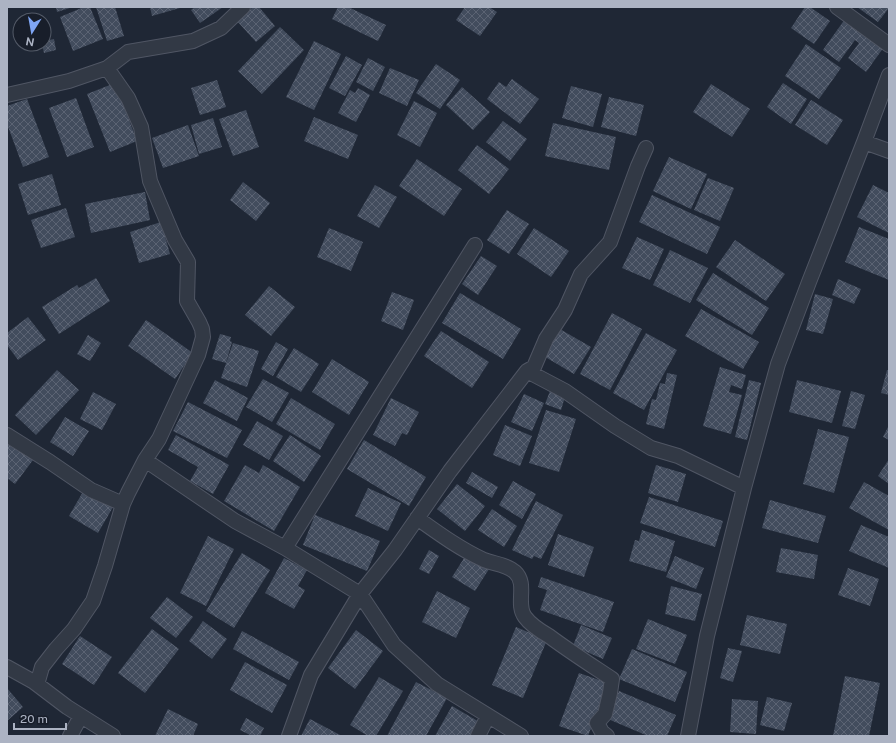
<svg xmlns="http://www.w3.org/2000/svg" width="896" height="743" viewBox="0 0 896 743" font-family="'Public Sans',sans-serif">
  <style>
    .building { fill: url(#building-cross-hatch) }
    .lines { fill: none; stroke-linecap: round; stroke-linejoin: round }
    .minor-casing { stroke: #505664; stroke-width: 16 }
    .minor { stroke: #323945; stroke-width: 14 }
  </style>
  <defs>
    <pattern id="building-cross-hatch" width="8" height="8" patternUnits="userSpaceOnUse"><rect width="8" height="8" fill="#424c5d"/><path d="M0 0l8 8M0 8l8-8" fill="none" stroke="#5b6373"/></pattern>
  </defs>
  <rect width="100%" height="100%" fill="#1f2735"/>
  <!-- building -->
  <path class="building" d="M 56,7 L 73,7 L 57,12 Z
    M 84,7 L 90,7 L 103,39 L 73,51 L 60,17 Z
    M 96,7 L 115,7 L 124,36 L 107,41 Z
    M 150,7 L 180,7 L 180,8 L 152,16 Z
    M 195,7 L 223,7 L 200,23 L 191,10 Z
    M 253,7 L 259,7 L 275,26 L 256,42 L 237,21 Z
    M 338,7 L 348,7 L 386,25 L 378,41 L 332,19 Z
    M 465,7 L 489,7 L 497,12 L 480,36 L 456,20 Z
    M 805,7 L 810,7 L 830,21 L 814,44 L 791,28 Z
    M 857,7 L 889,7 L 889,8 L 878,22 Z
    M 845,19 L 884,47 L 866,72 L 848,58 L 859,43 L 855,40 L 839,62 L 823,50 Z
    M 280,27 L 304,50 L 262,94 L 238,71 Z
    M 54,39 L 56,50 L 44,53 L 42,44 L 44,44 L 44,41 Z
    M 314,41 L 341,54 L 314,110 L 286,97 Z
    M 806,44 L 841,68 L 819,99 L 785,76 Z
    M 346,56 L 362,65 L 345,96 L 329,88 Z
    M 368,58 L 385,67 L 373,91 L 356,82 Z
    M 436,64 L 460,80 L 440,109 L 416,93 Z
    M 390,68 L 419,80 L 407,106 L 379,93 Z
    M 512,79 L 539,99 L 520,124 L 487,99 L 499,82 L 506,87 Z
    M 217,80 L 226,107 L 200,115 L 191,88 Z
    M 115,83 L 137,141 L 110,152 L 87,94 Z
    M 783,83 L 807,99 L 791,124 L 767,107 Z
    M 711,84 L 750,109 L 732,137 L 693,112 Z
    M 571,86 L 602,94 L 593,127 L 562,118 Z
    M 462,87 L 490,112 L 473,130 L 446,105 Z
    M 358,88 L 370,95 L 356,122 L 338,113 L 350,90 L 355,93 Z
    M 609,97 L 644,105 L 636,136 L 601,127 Z
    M 76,98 L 94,147 L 67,157 L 49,108 Z
    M 27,99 L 49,157 L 23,167 L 7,124 L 7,106 Z
    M 811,100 L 843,120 L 827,145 L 795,125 Z
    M 414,101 L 437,113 L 420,147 L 397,135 Z
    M 246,110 L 259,147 L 233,156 L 219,119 Z
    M 314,117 L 358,135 L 348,159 L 304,141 Z
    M 213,118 L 222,147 L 199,154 L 191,125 Z
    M 503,121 L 527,139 L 510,161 L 486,142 Z
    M 553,123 L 616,137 L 609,170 L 545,156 Z
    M 188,125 L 199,156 L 163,168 L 152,138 Z
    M 477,145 L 509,169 L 489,194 L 458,170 Z
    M 669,157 L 707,174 L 691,209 L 653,191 Z
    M 417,159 L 462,189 L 444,216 L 399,186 Z
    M 52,174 L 61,205 L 28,215 L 18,184 Z
    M 708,178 L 734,188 L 720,221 L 694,210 Z
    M 243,182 L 270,203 L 256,221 L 230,200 Z
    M 375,185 L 397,197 L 379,228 L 357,216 Z
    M 873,185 L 889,193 L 889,233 L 857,217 Z
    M 145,192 L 150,220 L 91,233 L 85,204 Z
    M 652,195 L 720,227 L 707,254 L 639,222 Z
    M 66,208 L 75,237 L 41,248 L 31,220 Z
    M 507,210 L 529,224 L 509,254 L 487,240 Z
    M 161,222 L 170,254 L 139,263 L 130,232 Z
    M 859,227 L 889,239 L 889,280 L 845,262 Z
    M 329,228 L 363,242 L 351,271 L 317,257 Z
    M 534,228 L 569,251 L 551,277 L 517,254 Z
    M 637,237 L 664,249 L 650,280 L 622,268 Z
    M 735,240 L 785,274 L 766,301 L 716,267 Z
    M 670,250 L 708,268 L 690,303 L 653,285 Z
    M 481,256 L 497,266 L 478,295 L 462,284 Z
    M 713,273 L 769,308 L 752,335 L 696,300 Z
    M 96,278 L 110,301 L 59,334 L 42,307 L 77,285 L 79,288 Z
    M 838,279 L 861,289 L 854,304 L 832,295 Z
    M 269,286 L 295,307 L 271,336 L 245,315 Z
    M 392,292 L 414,300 L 403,330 L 381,321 Z
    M 460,293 L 521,329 L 503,359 L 442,323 Z
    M 815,294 L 833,299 L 823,334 L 806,330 Z
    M 701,309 L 759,342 L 743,369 L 685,336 Z
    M 612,313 L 642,329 L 610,390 L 580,374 Z
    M 28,317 L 46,340 L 18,360 L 7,345 L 7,333 Z
    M 146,320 L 193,353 L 175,379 L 128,346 Z
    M 558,328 L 591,347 L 574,374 L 542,355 Z
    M 441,331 L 489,362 L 472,388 L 424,356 Z
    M 646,333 L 677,350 L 644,410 L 613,393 Z
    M 220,334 L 231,337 L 230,341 L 232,342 L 226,363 L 212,359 Z
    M 88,335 L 101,343 L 90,361 L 77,354 Z
    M 276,342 L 288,349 L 273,376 L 261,369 Z
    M 233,343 L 259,351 L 247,387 L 221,378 Z
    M 294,348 L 319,364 L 301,392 L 276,377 Z
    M 332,359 L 369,382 L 349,415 L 312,392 Z
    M 720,367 L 746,375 L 742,389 L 731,385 L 729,392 L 742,395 L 731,434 L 703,426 Z
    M 57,370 L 79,390 L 36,435 L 15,415 Z
    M 887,370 L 889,370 L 889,395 L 881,393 Z
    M 667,373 L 677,375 L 664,429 L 646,424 L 652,399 L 656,400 L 660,383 L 665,384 Z
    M 263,379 L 289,393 L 272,422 L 246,407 Z
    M 215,380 L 248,398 L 237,421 L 203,403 Z
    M 749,380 L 761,383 L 747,440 L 735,437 Z
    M 797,380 L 841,391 L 832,423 L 789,412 Z
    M 550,391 L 565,397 L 561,410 L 545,404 Z
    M 851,391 L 865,395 L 855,429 L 842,426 Z
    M 93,392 L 116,404 L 102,430 L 80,419 Z
    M 524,394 L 544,403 L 532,431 L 511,422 Z
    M 291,398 L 335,424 L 320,450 L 276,424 Z
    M 391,398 L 419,412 L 407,435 L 402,433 L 395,446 L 373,435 Z
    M 188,402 L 242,430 L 227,458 L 173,431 Z
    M 546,410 L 576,419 L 559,472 L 529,463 Z
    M 65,417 L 89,431 L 73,456 L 50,442 Z
    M 257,421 L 283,436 L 269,460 L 243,445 Z
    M 505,425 L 532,436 L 520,466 L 493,455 Z
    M 889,425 L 889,440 L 883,437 Z
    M 818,429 L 849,437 L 834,493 L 803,484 Z
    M 176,435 L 229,465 L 213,494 L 190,481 L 198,467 L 168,450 Z
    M 290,435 L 321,456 L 304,482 L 273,461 Z
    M 364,440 L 426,477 L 409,506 L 347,469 Z
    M 10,443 L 33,460 L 15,484 L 7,478 L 7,447 Z
    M 889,459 L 889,484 L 878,476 Z
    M 245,465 L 259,473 L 263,465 L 300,487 L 274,531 L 224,501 Z
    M 656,465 L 686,474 L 678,502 L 648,493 Z
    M 472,472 L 498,487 L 492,498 L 466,483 Z
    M 513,481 L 536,494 L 522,519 L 499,505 Z
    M 864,482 L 889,496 L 889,530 L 849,508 Z
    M 457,484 L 485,506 L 465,531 L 437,509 Z
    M 368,488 L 401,503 L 388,531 L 355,516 Z
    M 84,490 L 113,507 L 98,533 L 69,516 Z
    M 649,497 L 723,521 L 715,547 L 640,523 Z
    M 770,500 L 826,516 L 818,543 L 762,528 Z
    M 536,501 L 563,515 L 541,559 L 534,556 L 532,559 L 512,550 Z
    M 492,509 L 517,526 L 504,547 L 478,530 Z
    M 315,515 L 380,541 L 367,571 L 303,545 Z
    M 861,525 L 889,537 L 889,568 L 849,551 Z
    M 642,530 L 675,541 L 666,572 L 629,561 L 635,540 L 639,541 Z
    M 558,534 L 594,547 L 584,577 L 548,565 Z
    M 208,536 L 234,549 L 206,606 L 180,593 Z
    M 781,548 L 818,555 L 814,579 L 776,572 Z
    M 429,550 L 439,556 L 429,574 L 419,569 Z
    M 468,552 L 491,566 L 475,591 L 452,577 Z
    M 242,553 L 270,570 L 234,628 L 206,611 Z
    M 675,556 L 704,568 L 696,589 L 666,577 Z
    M 284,558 L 307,570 L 298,586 L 305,590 L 294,609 L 265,593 Z
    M 848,568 L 879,579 L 870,606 L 838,595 Z
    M 541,577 L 614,602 L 603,632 L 540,610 L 547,590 L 538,587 Z
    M 671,586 L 702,594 L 695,621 L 665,614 Z
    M 437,591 L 470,608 L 456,638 L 422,622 Z
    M 167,597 L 193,617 L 176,638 L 150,618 Z
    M 747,615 L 787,624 L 780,654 L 740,645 Z
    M 648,619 L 687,635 L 675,664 L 636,649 Z
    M 203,621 L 227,639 L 212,659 L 189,641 Z
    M 581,625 L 612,638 L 603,659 L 573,646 Z
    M 516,627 L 547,640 L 523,698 L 492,685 Z
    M 152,629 L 179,649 L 145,693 L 118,673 Z
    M 356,630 L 383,651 L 355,689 L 328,668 Z
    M 242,631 L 299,662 L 289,680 L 233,649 Z
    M 80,636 L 112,657 L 94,685 L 62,664 Z
    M 728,648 L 742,651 L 733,682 L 720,678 Z
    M 632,649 L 687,672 L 675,702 L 619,679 Z
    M 245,662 L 287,685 L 272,713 L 230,690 Z
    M 579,673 L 608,683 L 588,736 L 559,726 Z
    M 845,676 L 880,683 L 869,736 L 833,736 Z
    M 379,677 L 403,691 L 376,736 L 368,736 L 350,725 Z
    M 416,682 L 447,698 L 426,736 L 387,736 Z
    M 7,688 L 23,707 L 7,721 Z
    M 619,691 L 676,715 L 667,736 L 648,736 L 608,719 Z
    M 767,697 L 792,703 L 784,731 L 760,725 Z
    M 732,699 L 758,701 L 756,734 L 730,732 Z
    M 452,706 L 481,723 L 474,736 L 435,736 Z
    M 168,709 L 198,724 L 193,736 L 155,736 Z
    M 246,718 L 264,728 L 260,736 L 252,736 L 240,730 Z
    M 310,719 L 342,736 L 301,736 Z"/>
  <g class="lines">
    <!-- minor casing -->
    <g class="minor-casing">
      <path id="minor" d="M 837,7 L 889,45
        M 7,95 L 69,81 L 107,68 L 128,52 L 193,41 L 221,28 L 243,7
        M 864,142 L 889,151
        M 527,371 L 565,391 L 615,426 L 651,448 L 678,456 L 744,488
        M 7,435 L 50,462 L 91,490 L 123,504
        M 145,460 L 235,521 L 285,548 L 360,594 L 394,645 L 437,684 L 521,736
        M 417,518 C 438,533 460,549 484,560 C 494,564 506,564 515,572 C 528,584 515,604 525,617 C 530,624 542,632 549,636 C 569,651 591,665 612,679 L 610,693 L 605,714 L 597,723 L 602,732 L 607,736
        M 285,548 L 475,245
        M 7,667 L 34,682 L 67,707 L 113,736
        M 34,682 L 38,681 L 42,667 L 56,649 L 74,629 L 93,601 L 105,566 L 123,504 L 128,493 L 145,460 L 159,439 L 198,355 L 203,337 L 202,329 L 199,322 L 187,301 L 188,262 L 175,240 L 150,181 L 141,127 L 128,98 L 107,68
        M 70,736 L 81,716
        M 289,736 L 311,675 L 360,594 L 395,550 L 450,471 L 527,371 L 534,367 L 546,339 L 565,310 L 581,274 L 610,242 L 638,166 L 646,148
        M 478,736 L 488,716
        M 688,736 L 707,636 L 744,488 L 778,364 L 809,282 L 864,142 L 889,75"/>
    </g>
    <!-- minor -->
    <use href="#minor" class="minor"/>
  </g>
  <!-- border -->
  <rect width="896" height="743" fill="none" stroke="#acb3c3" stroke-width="16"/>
  <!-- north arrow -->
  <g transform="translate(32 32) rotate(191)"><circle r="19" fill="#181e2a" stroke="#535a67"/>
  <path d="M0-3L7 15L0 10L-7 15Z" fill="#7fa6f5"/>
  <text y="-6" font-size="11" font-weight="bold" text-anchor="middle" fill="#acb3c3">N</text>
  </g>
  <!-- scale -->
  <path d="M14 723v6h52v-6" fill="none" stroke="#acb3c3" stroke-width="2"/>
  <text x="20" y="723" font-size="12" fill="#acb3c3" stroke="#181e2a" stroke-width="3" paint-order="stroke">20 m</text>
</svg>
